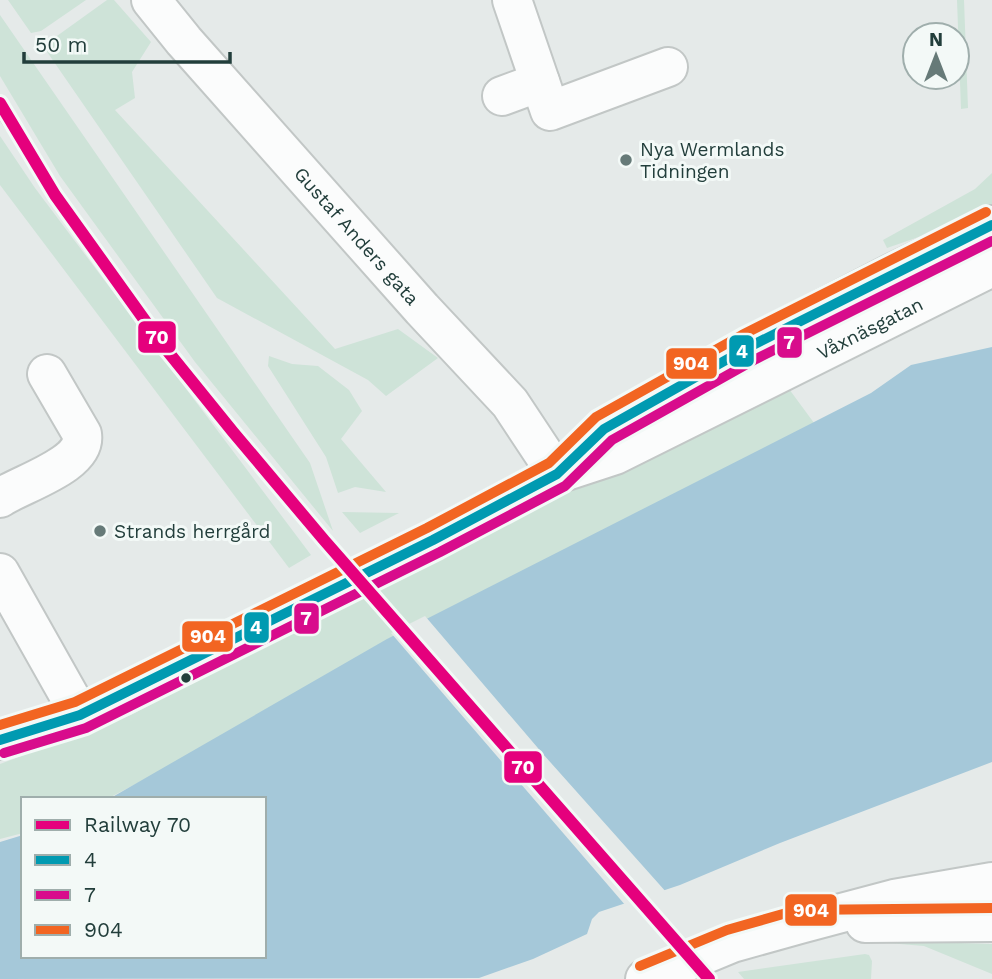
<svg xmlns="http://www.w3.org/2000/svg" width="992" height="979" viewBox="0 0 992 979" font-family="'Work Sans',sans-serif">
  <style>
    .green { fill: #cee3d8 }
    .water { fill: #a5c8d9 }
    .pier { fill: #e5eae9 }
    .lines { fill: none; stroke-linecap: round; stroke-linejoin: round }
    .minor-casing { stroke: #c2c7c6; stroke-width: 42 }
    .minor { stroke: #fbfcfc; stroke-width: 38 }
    .rail { stroke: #c7cbca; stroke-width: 5; stroke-dasharray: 14 7; stroke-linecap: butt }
    .bus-1-casing { stroke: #f3f9f7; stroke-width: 16 }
    .bus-2-casing { stroke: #f3f9f7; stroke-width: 16 }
    .bus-3-casing { stroke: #f3f9f7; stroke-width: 16 }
    .bus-1 { stroke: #009ab1; stroke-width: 10 }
    .bus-2 { stroke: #d80c8c; stroke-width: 10 }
    .bus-3 { stroke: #f26522; stroke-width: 10 }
    .rail-1-casing { stroke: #f3f9f7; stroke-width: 18 }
    .rail-1 { stroke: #e5007d; stroke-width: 12 }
    .poi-dot { fill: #667a78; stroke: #f3f9f7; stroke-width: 2.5 }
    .bus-dot { fill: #223e3b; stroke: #f3f9f7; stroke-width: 2.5 }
    .labels { text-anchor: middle; stroke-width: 6; stroke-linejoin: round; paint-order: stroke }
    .poi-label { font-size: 19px; fill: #223e3b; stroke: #f3f9f7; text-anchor: start }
    .street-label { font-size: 19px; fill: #223e3b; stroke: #f3f9f7 }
    .line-badge { stroke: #f3f9f7; stroke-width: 2.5 }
    .badge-label { font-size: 19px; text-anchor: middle; font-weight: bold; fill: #fff }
  </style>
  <rect width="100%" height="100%" fill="#e5eae9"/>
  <!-- green -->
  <path class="green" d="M 8,0 L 86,0 L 41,31 L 31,33 Z
    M 107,0 L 114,0 L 151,42 L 132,72 L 135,98 L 115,110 L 335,349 L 398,329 L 438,358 L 386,396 L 368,380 L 217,298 L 43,46 Z
    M 957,0 L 964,0 L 968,108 L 961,109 Z
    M 0,15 L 310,463 L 333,531 L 195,362 L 60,176 L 0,76 Z
    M 0,136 L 35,188 L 311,555 L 289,568 L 0,185 Z
    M 992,173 L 992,207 L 962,222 L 887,248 L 883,240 L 975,189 Z
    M 269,356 L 292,364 L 318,366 L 349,390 L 362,411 L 341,439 L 386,492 L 355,487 L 338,493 L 326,457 L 268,366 Z
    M 778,374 L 817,427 L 107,799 L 23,799 L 23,833 L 0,839 L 0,764 L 131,715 Z
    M 342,512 L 399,513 L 360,533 Z
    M 896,941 L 992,944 L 992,974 L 924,946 L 876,942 Z
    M 865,954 L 869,955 L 872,961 L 871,979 L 744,979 L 738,972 Z"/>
  <!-- water -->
  <path class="water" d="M 992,347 L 992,762 L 780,843 L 680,885 L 599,912 L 592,919 L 587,934 L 533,959 L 479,978 L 0,979 L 0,842 L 23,835 L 23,956 L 264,956 L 264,799 L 109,799 L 387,639 L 871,393 L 911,365 Z"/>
  <!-- pier -->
  <path class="pier" d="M 425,616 L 543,754 L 667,893 L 626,906 L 391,633 Z"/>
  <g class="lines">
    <!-- minor casing -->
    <g class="minor-casing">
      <g id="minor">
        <path id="s1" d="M 151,0 L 184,41 L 422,309 L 510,403 L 557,474"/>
        <path d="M 512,0 L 550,111 L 668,67"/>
        <path d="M 502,96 L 540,82"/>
        <path d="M 563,468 L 604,429 L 749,347 L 891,274 L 992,225"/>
        <path d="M 0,498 C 22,483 87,465 82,434 L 47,374"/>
        <path d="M 0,573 L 80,715"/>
        <path id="s2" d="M 0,740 L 80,715 L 433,540 L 557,474 L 615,455 L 992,267"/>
        <path d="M 865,923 L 992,922"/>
        <path d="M 645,979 L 732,943 L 800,924 L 894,899 L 992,882"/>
      </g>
    </g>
    <!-- minor -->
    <use href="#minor" class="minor"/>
    <!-- rail -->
    <path class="rail" d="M 0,117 L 55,195"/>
    <!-- bus-1 casing -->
    <g class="bus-1-casing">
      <path id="bus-1" d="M 0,740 L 80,715 L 433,540 L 557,474 L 604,429 L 749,347 L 992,225"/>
    </g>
    <!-- bus-2 casing -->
    <g class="bus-2-casing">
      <path id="bus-2" d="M 4,753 L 86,728 L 440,552 L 565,486 L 612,440 L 756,359 L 992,241"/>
    </g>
    <!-- bus-3 casing -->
    <g class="bus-3-casing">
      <path id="bus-3" d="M 0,725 L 75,702 L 427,528 L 549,463 L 596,417 L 742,335 L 986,212
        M 640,966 L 727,930 L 797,910 L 992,908"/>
    </g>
    <!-- bus-1 -->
    <use href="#bus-1" class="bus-1"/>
    <!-- bus-2 -->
    <use href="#bus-2" class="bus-2"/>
    <!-- bus-3 -->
    <use href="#bus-3" class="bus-3"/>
    <!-- rail-1 casing -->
    <g class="rail-1-casing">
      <path id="rail-1" d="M 0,103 L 55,195 L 161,343 L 233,432 L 324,540 L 709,979"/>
    </g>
    <!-- rail-1 -->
    <use href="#rail-1" class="rail-1"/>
  </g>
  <!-- markers -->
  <g class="poi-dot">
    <circle cx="626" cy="160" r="7"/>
    <circle cx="100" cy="531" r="7"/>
  </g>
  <circle class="bus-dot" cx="186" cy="678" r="6"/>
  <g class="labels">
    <!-- poi labels -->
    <g class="poi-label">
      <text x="640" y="156">Nya Wermlands<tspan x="640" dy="22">Tidningen</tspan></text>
      <text x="114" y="538">Strands herrgård</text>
    </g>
    <!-- street labels -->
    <g class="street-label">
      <text dy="7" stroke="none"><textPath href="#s1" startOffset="313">Gustaf Anders gata</textPath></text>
      <text dy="7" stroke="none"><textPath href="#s2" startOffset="964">Våxnäsgatan</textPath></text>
    </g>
  </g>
  <g class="line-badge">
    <rect x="137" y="320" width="40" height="34" rx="7" fill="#e5007d"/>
    <rect x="776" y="326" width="27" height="33" rx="7" fill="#d80c8c"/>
    <rect x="728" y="334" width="27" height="34" rx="7" fill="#009ab1"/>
    <rect x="665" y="347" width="53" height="33" rx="7" fill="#f26522"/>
    <rect x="293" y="602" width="27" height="33" rx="7" fill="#d80c8c"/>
    <rect x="243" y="611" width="27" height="33" rx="7" fill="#009ab1"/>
    <rect x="181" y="620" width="53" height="33" rx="7" fill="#f26522"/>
    <rect x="503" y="750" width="40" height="34" rx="7" fill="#e5007d"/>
    <rect x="784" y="893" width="54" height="34" rx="7" fill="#f26522"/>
  </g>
  <g class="badge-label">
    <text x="157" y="344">70</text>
    <text x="789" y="349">7</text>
    <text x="742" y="358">4</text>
    <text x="691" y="370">904</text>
    <text x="306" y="625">7</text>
    <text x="256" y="634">4</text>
    <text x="208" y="643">904</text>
    <text x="523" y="774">70</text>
    <text x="811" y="917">904</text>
  </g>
  <!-- legend -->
  <rect x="21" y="797" width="245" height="161" fill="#f3f9f7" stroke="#9faeac" stroke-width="2"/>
  <rect x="35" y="820" width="35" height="10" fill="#e5007d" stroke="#9faeac" stroke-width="2"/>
  <text x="84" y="832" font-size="21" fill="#223e3b">Railway 70</text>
  <rect x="35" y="855" width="35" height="10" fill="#009ab1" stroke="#9faeac" stroke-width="2"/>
  <text x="84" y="867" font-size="21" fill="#223e3b">4</text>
  <rect x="35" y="890" width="35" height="10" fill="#d80c8c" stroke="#9faeac" stroke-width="2"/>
  <text x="84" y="902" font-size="21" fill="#223e3b">7</text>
  <rect x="35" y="925" width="35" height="10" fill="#f26522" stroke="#9faeac" stroke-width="2"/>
  <text x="84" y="937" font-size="21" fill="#223e3b">904</text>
  <!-- north arrow -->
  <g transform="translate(936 56)"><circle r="33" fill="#f3f9f7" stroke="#9faeac" stroke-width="2"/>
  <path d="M0-5L12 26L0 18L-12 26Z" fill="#667a78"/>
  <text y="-10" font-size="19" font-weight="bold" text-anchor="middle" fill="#223e3b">N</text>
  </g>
  <!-- scale -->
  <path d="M24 52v10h206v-10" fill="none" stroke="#223e3b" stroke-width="3.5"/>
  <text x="35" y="52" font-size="21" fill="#223e3b" stroke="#f3f9f7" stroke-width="5" paint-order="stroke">50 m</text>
</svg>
